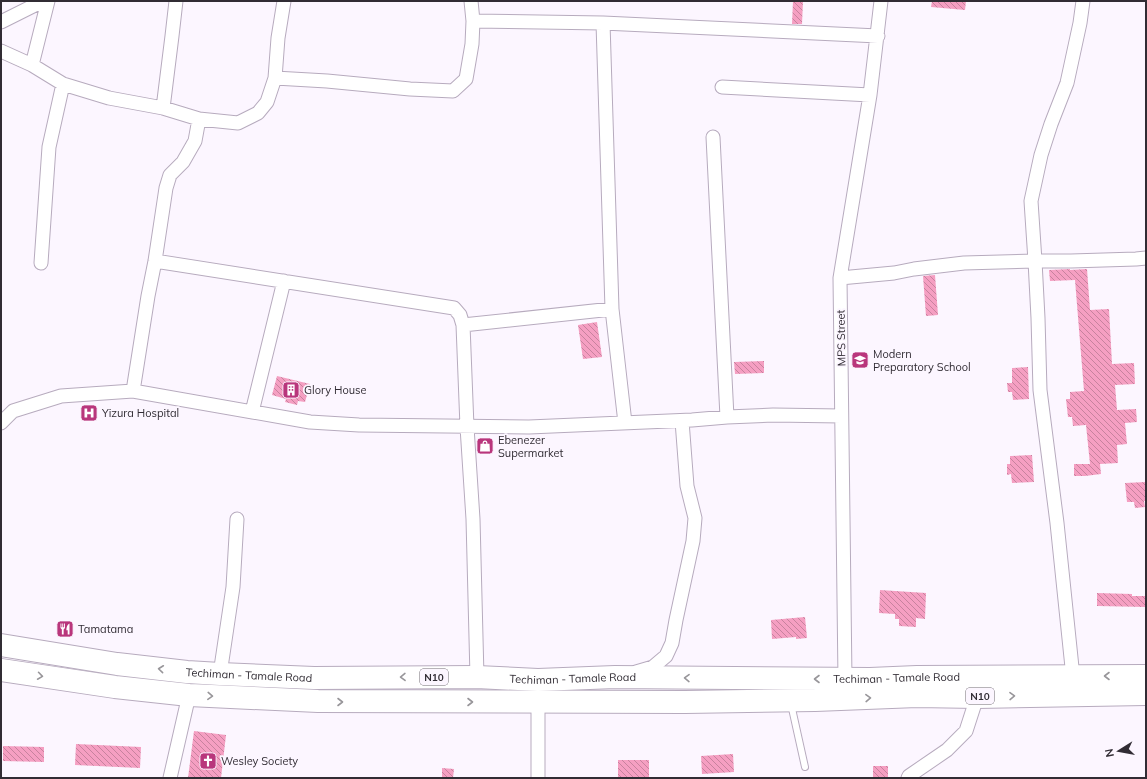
<svg xmlns="http://www.w3.org/2000/svg" width="1147" height="779" viewBox="0 0 1147 779" font-family="Mulish,sans-serif">
  <style>
    .building { fill: url(#building-back-hatch) }
    .lines { fill: none; stroke-linecap: round; stroke-linejoin: round }
    .lane-casing { stroke: #b7abbe; stroke-width: 8 }
    .street-casing { stroke: #b7abbe; stroke-width: 15 }
    .highway-casing { stroke: #b7abbe; stroke-width: 24 }
    .lane { stroke: #fff; stroke-width: 6 }
    .street { stroke: #fff; stroke-width: 13 }
    .highway { stroke: #fff; stroke-width: 22 }
    .oneway { stroke: #98969a }
    .labels { text-anchor: middle; stroke-width: 3.5; stroke-linejoin: round; paint-order: stroke }
    .shield { fill: #fcf6ff; stroke: #6e6971; stroke-width: 1 }
    .shield-label { font-size: 10px; font-weight: bold; fill: #312c34 }
    .street-label { font-size: 11px; fill: #312c34; stroke: #fcf6ff }
    .poi-label { font-size: 11px; fill: #312c34; stroke: #fcf6ff; text-anchor: start }
  </style>
  <defs>
    <pattern id="building-back-hatch" width="6" height="6" patternUnits="userSpaceOnUse"><rect width="6" height="6" fill="#f59fc2"/><path d="M-1 5l2 2M0 0l6 6M5-1l2 2" fill="none" stroke="#c7829e"/></pattern>
  </defs>
  <rect width="100%" height="100%" fill="#fcf6ff"/>
  <!-- building -->
  <path class="building" d="M 793,1 L 803,1 L 802,24 L 792,24 Z
    M 932,1 L 966,1 L 965,10 L 931,7 Z
    M 1070,269 L 1070,270 L 1087,269 L 1090,310 L 1109,309 L 1112,364 L 1134,363 L 1135,384 L 1115,385 L 1117,410 L 1136,409 L 1137,422 L 1125,423 L 1127,444 L 1117,445 L 1118,463 L 1100,464 L 1101,474 L 1085,476 L 1074,476 L 1074,464 L 1090,464 L 1086,425 L 1073,426 L 1072,417 L 1068,417 L 1066,399 L 1070,399 L 1070,392 L 1084,391 L 1075,280 L 1050,281 L 1049,270 Z
    M 935,275 L 938,315 L 926,316 L 923,276 Z
    M 597,322 L 602,357 L 583,359 L 578,325 Z
    M 764,361 L 764,373 L 735,374 L 734,362 Z
    M 1028,367 L 1029,399 L 1013,400 L 1012,392 L 1008,392 L 1007,383 L 1012,383 L 1012,368 Z
    M 277,376 L 310,384 L 305,402 L 298,401 L 297,405 L 285,402 L 286,399 L 272,395 Z
    M 1032,455 L 1034,482 L 1012,483 L 1011,474 L 1007,475 L 1007,464 L 1010,464 L 1010,456 Z
    M 1146,482 L 1146,501 L 1144,501 L 1145,507 L 1135,508 L 1134,502 L 1127,502 L 1125,483 Z
    M 880,590 L 926,593 L 925,619 L 916,618 L 916,627 L 899,626 L 899,619 L 895,619 L 895,614 L 879,613 Z
    M 1097,593 L 1132,594 L 1132,596 L 1146,596 L 1146,607 L 1097,606 Z
    M 805,617 L 807,638 L 796,639 L 796,637 L 772,639 L 771,620 Z
    M 194,731 L 226,735 L 221,778 L 188,778 Z
    M 76,744 L 141,747 L 140,768 L 75,765 Z
    M 3,746 L 44,747 L 44,762 L 3,761 Z
    M 733,754 L 734,772 L 702,774 L 701,756 Z
    M 618,760 L 649,760 L 649,778 L 618,778 Z
    M 873,766 L 888,766 L 888,778 L 873,778 Z
    M 442,768 L 454,769 L 453,778 L 442,778 Z"/>
  <g class="lines">
    <!-- lane casing -->
    <g class="lane-casing">
      <path id="lane" d="M 791,704 L 805,767"/>
    </g>
    <!-- street casing -->
    <g class="street-casing">
      <path id="street" d="M 1083,1 L 1080,23 L 1067,83 L 1051,124 L 1041,155 L 1031,201 L 1035,261 L 1071,261 L 1136,259 L 1146,258
        M 473,21 L 603,23 L 878,36
        M 1,22 L 43,1
        M 603,23 L 612,309 L 625,423
        M 1,51 L 32,65 L 63,84 L 109,98 L 163,108 L 199,119 L 238,123 L 258,113 L 267,102 L 275,78 L 278,38 L 284,1
        M 32,65 L 48,1
        M 275,78 L 327,81 L 410,89 L 453,91 L 466,79 L 472,44 L 473,21 L 471,1
        M 722,87 L 870,95
        M 163,108 L 172,36 L 176,1
        M 713,137 L 727,417
        M 155,261 L 454,308 L 460,315 L 463,325 L 467,427 L 473,519 L 477,677
        M 41,263 L 49,147 L 63,84
        M 840,278 L 894,273 L 914,269 L 964,263 L 1035,261 L 1038,318 L 1040,390 L 1057,523 L 1073,677
        M 463,325 L 612,309
        M 133,391 L 310,422 L 359,425 L 529,427 L 692,420 L 727,417 L 773,415 L 841,416
        M 252,412 L 284,281
        M 1,423 L 13,411 L 61,396 L 133,391 L 148,296 L 155,261 L 166,188 L 170,175 L 183,162 L 195,141 L 199,119
        M 636,672 L 653,667 L 666,656 L 672,643 L 676,620 L 693,541 L 695,518 L 687,486 L 682,421
        M 220,674 L 233,587 L 237,519
        M 845,679 L 840,278 L 870,95 L 881,1
        M 170,778 L 189,695
        M 538,778 L 538,702
        M 908,778 L 909,776 L 947,750 L 966,731 L 977,697"/>
    </g>
    <!-- highway casing -->
    <g class="highway-casing">
      <g id="highway">
        <path id="s1" d="M 1,645 L 117,664 L 187,672 L 220,674 L 314,678 L 477,677 L 538,680 L 615,677 L 870,679 L 917,677 L 1146,676"/>
        <path d="M 1,670 L 115,687 L 189,695 L 318,701 L 685,702 L 815,700 L 917,696 L 977,697 L 1146,694"/>
      </g>
    </g>
    <!-- lane -->
    <use href="#lane" class="lane"/>
    <!-- street -->
    <use href="#street" class="street"/>
    <!-- highway -->
    <use href="#highway" class="highway"/>
  </g>
  <!-- one-way arrows -->
  <defs><path id="oneway-chevron" d="M-2-3.5L2.5 0L-2 3.5" fill="none" stroke-width="1.6" stroke-linecap="round" stroke-linejoin="round"/></defs>
  <g class="oneway">
    <use href="#oneway-chevron" transform="translate(161 669) rotate(-174)"/>
    <use href="#oneway-chevron" transform="translate(40 676) rotate(8)"/>
    <use href="#oneway-chevron" transform="translate(1107 676) rotate(180)"/>
    <use href="#oneway-chevron" transform="translate(403 677) rotate(179)"/>
    <use href="#oneway-chevron" transform="translate(687 678) rotate(-179)"/>
    <use href="#oneway-chevron" transform="translate(817 679) rotate(180)"/>
    <use href="#oneway-chevron" transform="translate(210 696) rotate(3)"/>
    <use href="#oneway-chevron" transform="translate(1012 696) rotate(-1)"/>
    <use href="#oneway-chevron" transform="translate(868 698) rotate(-2)"/>
    <use href="#oneway-chevron" transform="translate(340 702)"/>
    <use href="#oneway-chevron" transform="translate(470 702)"/>
  </g>
  <!-- icons -->
  <defs>
    <g id="school-square" transform="scale(0.9)"><rect x="-9" y="-9" width="18" height="18" rx="4" fill="#b9367c" stroke="#fcf6ff"/><path d="M0-5L7-2L0 1L-7-2ZM-4 1L0 2.5L4 1V4Q0 6-4 4Z" fill="#fff"/></g>
    <g id="building-square" transform="scale(0.9)"><rect x="-9" y="-9" width="18" height="18" rx="4" fill="#b9367c" stroke="#fcf6ff"/><path d="M-4-6H4V6H1V3H-1V6H-4ZM-2.5-4.3h1.7v1.8h-1.7ZM.8-4.3h1.7v1.8H.8ZM-2.5-1h1.7V.8h-1.7ZM.8-1h1.7V.8H.8Z" fill="#fff"/></g>
    <g id="hospital-square" transform="scale(0.9)"><rect x="-9" y="-9" width="18" height="18" rx="4" fill="#b9367c" stroke="#fcf6ff"/><path d="M-5-5h3v3.5h4V-5h3V5h-3V1.5h-4V5h-3Z" fill="#fff"/></g>
    <g id="shop-square" transform="scale(0.9)"><rect x="-9" y="-9" width="18" height="18" rx="4" fill="#b9367c" stroke="#fcf6ff"/><path d="M-5-2.5h2.3a2.7 3.5 0 0 1 5.4 0H5L5.5 6h-11ZM-1.5-2.5h3a1.5 2.3 0 0 0-3 0Z" fill="#fff"/></g>
    <g id="restaurant-square" transform="scale(0.9)"><rect x="-9" y="-9" width="18" height="18" rx="4" fill="#b9367c" stroke="#fcf6ff"/><path d="M-5-6h1v4h1v-4h1v4h1v-4h1v5L-1.5 .5V6h-2V.5L-5-1ZM5-6V6H3V1.5H1.5Q1.5-4 5-6Z" fill="#fff"/></g>
    <g id="church-square" transform="scale(0.9)"><rect x="-9" y="-9" width="18" height="18" rx="4" fill="#b9367c" stroke="#fcf6ff"/><path d="M-1.2-6h2.4v3.5h3.3v2.4h-3.3V6h-2.4V-.1h-3.3v-2.4h3.3Z" fill="#fff"/></g>
  </defs>
  <g fill-rule="evenodd">
    <use href="#school-square" x="860" y="360"/>
    <use href="#building-square" x="291" y="390"/>
    <use href="#hospital-square" x="89" y="413"/>
    <use href="#shop-square" x="485" y="446"/>
    <use href="#restaurant-square" x="65" y="629"/>
    <use href="#church-square" x="208" y="761"/>
  </g>
  <g class="labels">
    <!-- shield labels -->
    <g class="shield">
      <rect x="420" y="669" width="28" height="16" rx="3"/>
      <rect x="966" y="688" width="28" height="16" rx="3"/>
    </g>
    <g class="shield-label">
      <text x="434" y="681">N10</text>
      <text x="980" y="700">N10</text>
    </g>
    <!-- street labels -->
    <g class="street-label">
      <text transform="translate(841 338) rotate(-91)" y="4">MPS Street</text>
      <text dy="4" stroke="none"><textPath href="#s1" startOffset="250">Techiman - Tamale Road</textPath></text>
      <text dy="4" stroke="none"><textPath href="#s1" startOffset="574">Techiman - Tamale Road</textPath></text>
      <text dy="4" stroke="none"><textPath href="#s1" startOffset="898">Techiman - Tamale Road</textPath></text>
    </g>
    <!-- poi labels -->
    <g class="poi-label">
      <text x="873" y="358">Modern<tspan x="873" dy="13">Preparatory School</tspan></text>
      <text x="304" y="394">Glory House</text>
      <text x="102" y="417">Yizura Hospital</text>
      <text x="498" y="444">Ebenezer<tspan x="498" dy="13">Supermarket</tspan></text>
      <text x="78" y="633">Tamatama</text>
      <text x="221" y="765">Wesley Society</text>
    </g>
  </g>
  <!-- border -->
  <rect width="1147" height="779" fill="none" stroke="#312c34" stroke-width="4"/>
  <!-- north arrow -->
  <g transform="translate(1119 751) rotate(259)" stroke="#fcf6ff" stroke-width="3" paint-order="stroke">
  <path d="M0-3L7 15L0 10L-7 15Z" fill="#312c34"/>
  <text y="-6" font-size="11" font-weight="bold" text-anchor="middle" fill="#312c34">N</text>
  </g>
</svg>
